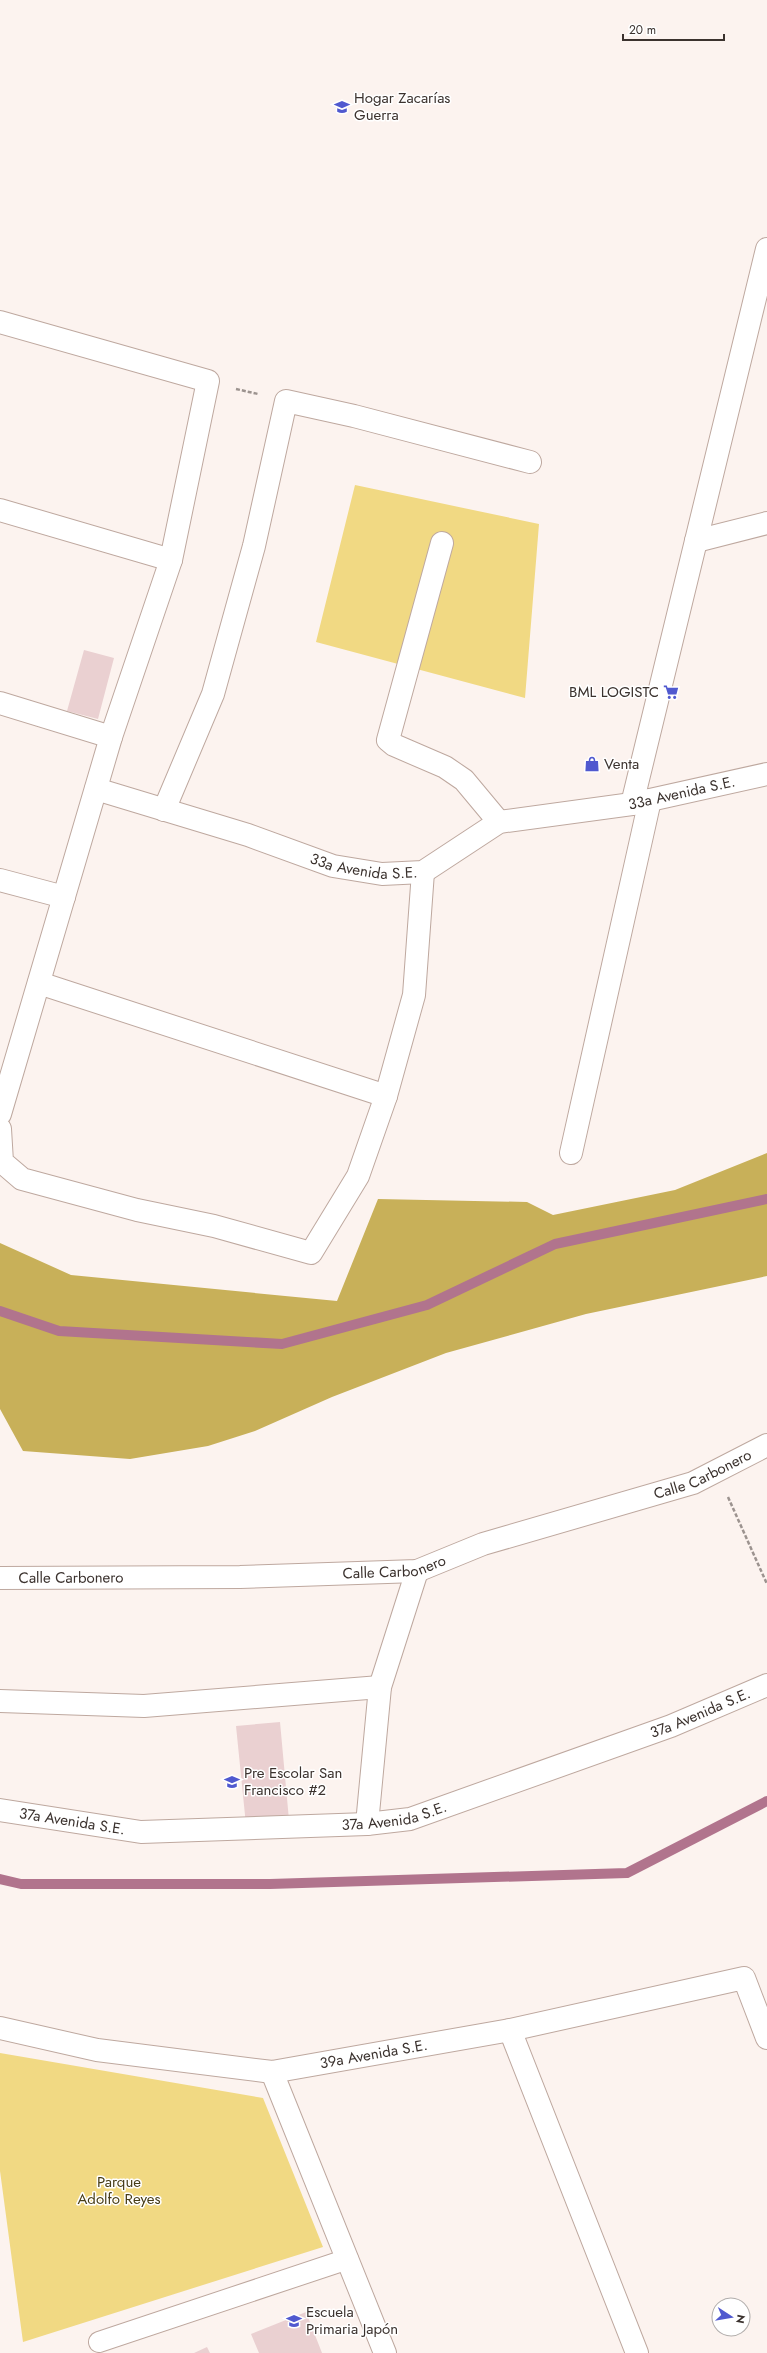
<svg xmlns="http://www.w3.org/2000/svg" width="767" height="2353" viewBox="0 0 767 2353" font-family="Jost,sans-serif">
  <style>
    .green { fill: #f1d983 }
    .forest { fill: #c8b059 }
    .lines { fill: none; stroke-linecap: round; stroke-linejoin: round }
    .stream { stroke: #b1748d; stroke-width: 10 }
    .building { fill: #ead0d1 }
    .service-casing { stroke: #bea89f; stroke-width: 22 }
    .minor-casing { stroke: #bea89f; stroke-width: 24 }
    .path { stroke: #9c938f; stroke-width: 2.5; stroke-dasharray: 4 2; stroke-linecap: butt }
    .service { stroke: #fff; stroke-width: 20 }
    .minor { stroke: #fff; stroke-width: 22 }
    .labels { text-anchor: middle; stroke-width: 3; stroke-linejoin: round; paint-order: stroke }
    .poi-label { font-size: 15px; fill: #3b322e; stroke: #fff; text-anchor: start }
    .street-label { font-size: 15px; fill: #3b322e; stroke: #fff }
    .park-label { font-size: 15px; fill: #463c16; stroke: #fff }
  </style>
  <rect width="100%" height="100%" fill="#fcf3ef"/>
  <!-- green -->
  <path class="green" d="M 355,485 L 539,524 L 525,698 L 316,642 Z
    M 0,2053 L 263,2098 L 323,2247 L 23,2342 L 0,2171 Z"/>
  <!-- forest -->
  <path class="forest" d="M 767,1153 L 767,1276 L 586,1314 L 446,1353 L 332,1397 L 255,1431 L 208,1446 L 130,1459 L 23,1451 L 0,1409 L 0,1243 L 71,1275 L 337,1301 L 378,1199 L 527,1202 L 553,1215 L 675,1190 Z"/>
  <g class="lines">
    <!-- stream -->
    <path class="stream" d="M 0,1311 L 59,1331 L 282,1344 L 427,1305 L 555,1244 L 767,1199
      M 0,1879 L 21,1884 L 270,1884 L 627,1873 L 767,1801"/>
  </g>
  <!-- building -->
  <path class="building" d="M 84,650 L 114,658 L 98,719 L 67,711 Z
    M 280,1722 L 289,1820 L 246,1825 L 236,1726 Z
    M 306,2312 L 322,2353 L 259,2353 L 251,2334 Z
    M 207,2347 L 210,2353 L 194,2353 Z"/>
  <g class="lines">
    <!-- service casing -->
    <g class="service-casing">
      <path id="service" d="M 99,2342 L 348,2259"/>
    </g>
    <!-- minor casing -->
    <g class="minor-casing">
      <g id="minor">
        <path d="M 0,322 L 208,381 L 171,560 L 111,737 L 0,1114"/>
        <path d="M 0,510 L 171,560"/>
        <path d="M 696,541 L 767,523"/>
        <path d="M 442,543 L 388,740 L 394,745 L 445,767 L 464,780 L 499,822"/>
        <path d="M 0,703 L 111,737"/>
        <path id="s1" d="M 96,789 L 248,835 L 333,866 L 382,874 L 423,872 L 499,822 L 632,804 L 767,774"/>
        <path d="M 632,804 L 767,249"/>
        <path d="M 164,810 L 213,694 L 254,546 L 286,401 L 354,416 L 530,462"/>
        <path d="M 0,880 L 64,897"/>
        <path d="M 39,983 L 386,1096"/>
        <path d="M 0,1129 L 2,1162 L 22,1179 L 137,1210 L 214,1226 L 311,1253 L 358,1176 L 386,1096 L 414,995 L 423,872"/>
        <path d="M 571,1153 L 650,800"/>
        <path id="s2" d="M 0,1578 L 240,1577 L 417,1571 L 483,1544 L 693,1483 L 767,1445"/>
        <path d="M 0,1701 L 144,1706 L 380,1687"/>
        <path id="s3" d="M 0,1810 L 141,1832 L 367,1824 L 410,1819 L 671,1726 L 767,1685"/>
        <path d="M 367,1824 L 380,1687 L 417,1571"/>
        <path id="s4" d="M 0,2028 L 97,2050 L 272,2072 L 510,2030 L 744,1978 L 767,2038"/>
        <path d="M 510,2030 L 637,2353"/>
        <path d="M 272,2072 L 385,2353"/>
      </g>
    </g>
    <!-- path -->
    <path class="path" d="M 236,389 L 258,394
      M 728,1497 L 767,1584"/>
    <!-- service -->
    <use href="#service" class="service"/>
    <!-- minor -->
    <use href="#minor" class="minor"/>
  </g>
  <!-- icons -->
  <defs>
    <g id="school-bare" transform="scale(1.2)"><path d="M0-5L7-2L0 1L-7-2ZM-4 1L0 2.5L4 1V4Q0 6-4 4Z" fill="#5059cf" stroke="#fff" stroke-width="2.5" paint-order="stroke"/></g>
    <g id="supermarket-bare" transform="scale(1.2)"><path d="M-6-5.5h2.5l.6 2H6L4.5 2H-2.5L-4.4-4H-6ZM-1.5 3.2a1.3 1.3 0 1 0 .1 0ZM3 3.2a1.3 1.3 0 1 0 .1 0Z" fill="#5059cf" stroke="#fff" stroke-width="2.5" paint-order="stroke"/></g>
    <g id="shop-bare" transform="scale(1.2)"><path d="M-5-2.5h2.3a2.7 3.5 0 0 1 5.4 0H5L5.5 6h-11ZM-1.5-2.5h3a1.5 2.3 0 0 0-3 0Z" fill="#5059cf" stroke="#fff" stroke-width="2.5" paint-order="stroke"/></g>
  </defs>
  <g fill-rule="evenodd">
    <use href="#school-bare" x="342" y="107"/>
    <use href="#supermarket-bare" x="671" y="692"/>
    <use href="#shop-bare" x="592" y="764"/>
    <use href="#school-bare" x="232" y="1782"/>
    <use href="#school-bare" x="294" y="2321"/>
  </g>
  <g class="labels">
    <!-- poi labels -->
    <g class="poi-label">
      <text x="354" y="103">Hogar Zacarías<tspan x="354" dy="17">Guerra</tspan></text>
      <text x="659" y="697" text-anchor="end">BML LOGISTC</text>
      <text x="604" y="769">Venta</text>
      <text x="244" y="1778">Pre Escolar San<tspan x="244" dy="17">Francisco #2</tspan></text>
      <text x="306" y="2317">Escuela<tspan x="306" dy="17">Primaria Japón</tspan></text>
    </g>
    <!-- street labels -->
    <g class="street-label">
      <text dy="5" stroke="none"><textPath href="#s1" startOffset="616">33a Avenida S.E.</textPath></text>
      <text dy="5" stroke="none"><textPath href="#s1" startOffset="280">33a Avenida S.E.</textPath></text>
      <text dy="5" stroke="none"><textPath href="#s2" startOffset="719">Calle Carbonero</textPath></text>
      <text dy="5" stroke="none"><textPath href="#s2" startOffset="395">Calle Carbonero</textPath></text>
      <text dy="5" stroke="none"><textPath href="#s2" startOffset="71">Calle Carbonero</textPath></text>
      <text dy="5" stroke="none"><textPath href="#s3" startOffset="721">37a Avenida S.E.</textPath></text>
      <text dy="5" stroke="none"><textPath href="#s3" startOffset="397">37a Avenida S.E.</textPath></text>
      <text dy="5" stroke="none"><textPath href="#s3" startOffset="73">37a Avenida S.E.</textPath></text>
      <text dy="5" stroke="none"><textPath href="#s4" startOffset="379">39a Avenida S.E.</textPath></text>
    </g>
    <!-- park labels -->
    <g class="park-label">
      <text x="119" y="2187">Parque<tspan x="119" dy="17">Adolfo Reyes</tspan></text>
    </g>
  </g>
  <!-- north arrow -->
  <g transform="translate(731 2317) rotate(102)"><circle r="19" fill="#ffffff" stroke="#b1adab"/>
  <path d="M0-3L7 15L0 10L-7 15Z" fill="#5059cf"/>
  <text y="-6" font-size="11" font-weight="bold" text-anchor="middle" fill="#3b322e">N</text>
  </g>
  <!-- scale -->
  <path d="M623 34v6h101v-6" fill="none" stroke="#3b322e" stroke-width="2"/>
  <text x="629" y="34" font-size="12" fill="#3b322e" stroke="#ffffff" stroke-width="3" paint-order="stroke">20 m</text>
</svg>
